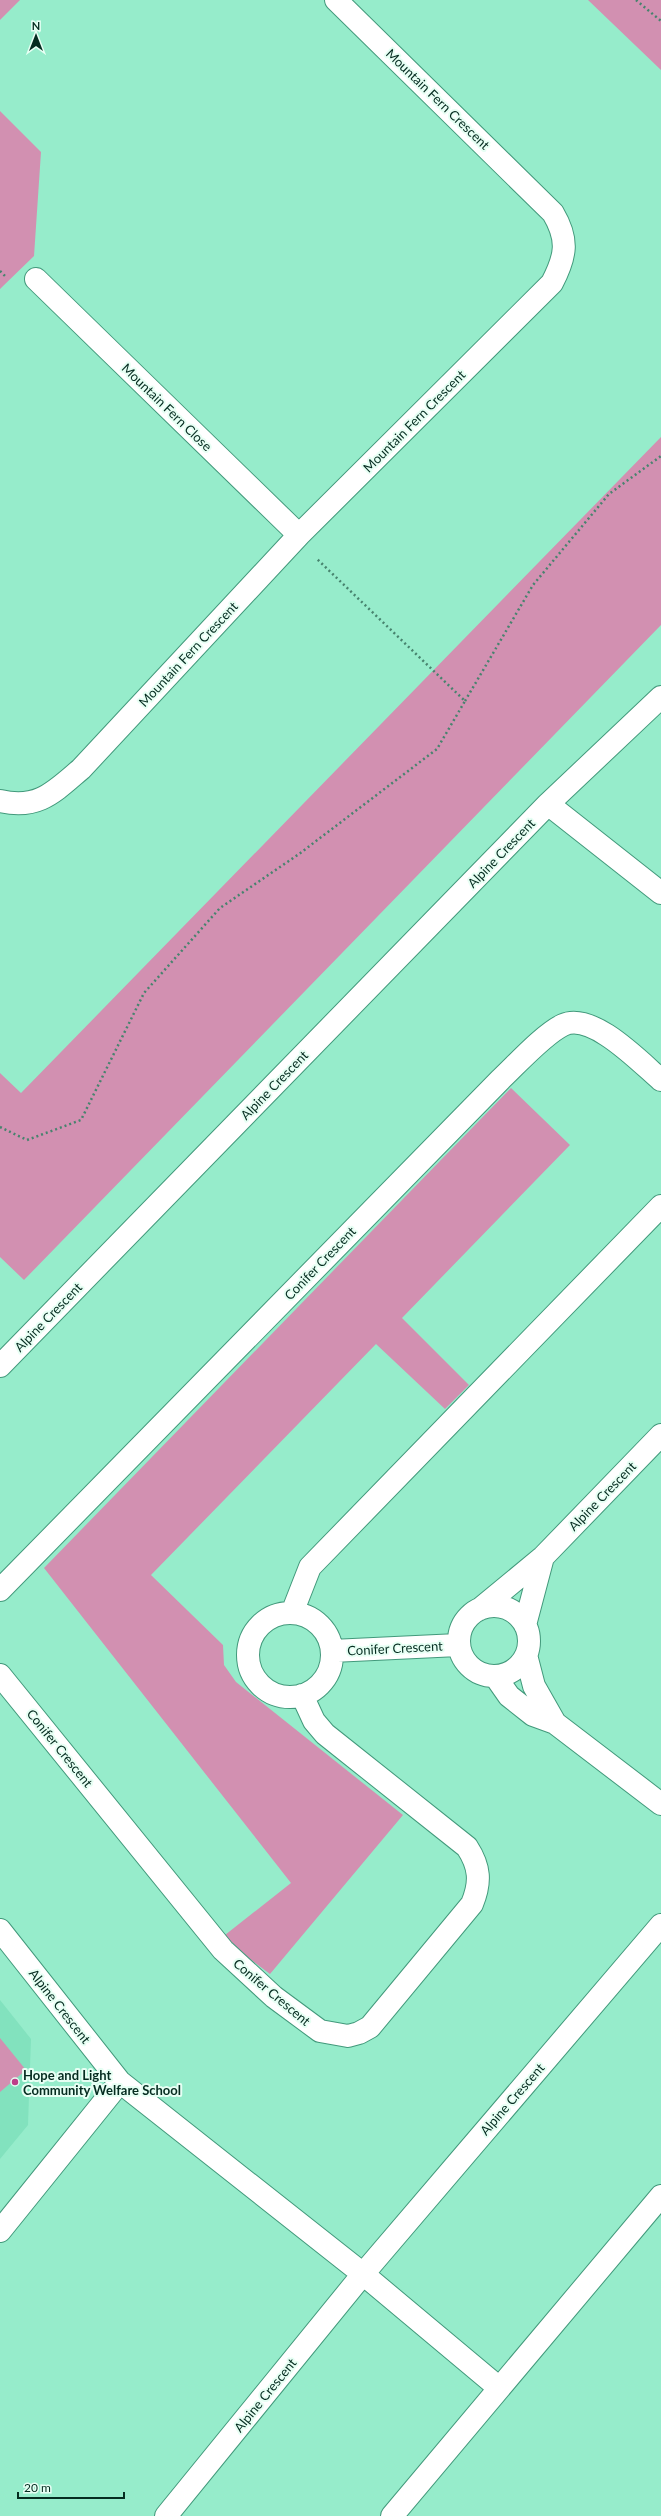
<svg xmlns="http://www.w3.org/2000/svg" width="661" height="2516" viewBox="0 0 661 2516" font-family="Lato,sans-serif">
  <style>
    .built { fill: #82e2be }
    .green { fill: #d290b1 }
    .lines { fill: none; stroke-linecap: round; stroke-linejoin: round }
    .street-casing { stroke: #42997b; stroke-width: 24 }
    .path { stroke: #47836e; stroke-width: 2.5; stroke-dasharray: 2 3; stroke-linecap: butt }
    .street { stroke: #fff; stroke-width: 22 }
    .poi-dot { fill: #bd3e89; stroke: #e7fff4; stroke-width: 1.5 }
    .labels { text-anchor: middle; stroke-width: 4; stroke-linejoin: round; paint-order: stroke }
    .street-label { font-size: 13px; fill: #052c20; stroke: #e7fff4 }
    .poi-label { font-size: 13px; font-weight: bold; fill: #052c20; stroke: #e7fff4; text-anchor: start }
  </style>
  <rect width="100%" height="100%" fill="#96eccb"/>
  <!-- built -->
  <path class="built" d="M 0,2000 L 31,2039 L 28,2125 L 0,2159 Z"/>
  <!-- green -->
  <path class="green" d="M 0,0 L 20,0 L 0,20 Z
    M 588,0 L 661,0 L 661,70 Z
    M 0,111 L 41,152 L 34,256 L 0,289 Z
    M 661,437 L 661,625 L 24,1280 L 0,1257 L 0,1073 L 21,1093 Z
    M 511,1088 L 570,1145 L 402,1318 L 469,1385 L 445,1409 L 376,1344 L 151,1575 L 223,1645 L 224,1665 L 236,1682 L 403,1815 L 270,1974 L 234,1947 L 225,1935 L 291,1883 L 44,1568 Z
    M 0,2038 L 26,2070 L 0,2092 Z"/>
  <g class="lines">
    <!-- street casing -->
    <g class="street-casing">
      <path id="street" d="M 36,279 L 299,535
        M 0,801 C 38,810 54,792 81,769 L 299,535 L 552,283 C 566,256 569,240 553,213 L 336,0
        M 548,804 L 661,893
        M 0,1366 L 548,804 L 661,697
        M 0,1590 L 501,1079 C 517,1064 544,1034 563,1025 C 592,1011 641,1063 661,1080
        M459 1641a35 35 0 1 1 70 0a35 35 0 1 1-70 0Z
        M 480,1609 L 543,1557 L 661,1435
        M 292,1613 L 310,1567 L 661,1206
        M248 1655a42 42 0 1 1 84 0a42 42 0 1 1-84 0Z
        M 525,1625 L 543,1557
        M 332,1651 L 458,1645
        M 526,1655 L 534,1686 L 555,1723
        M 0,1675 L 223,1950 L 274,1997 L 320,2031 L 348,2036 L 359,2033 L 370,2027 L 472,1904 C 481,1882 480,1867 467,1847 L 325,1734 L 314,1721 L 302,1695
        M 495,1676 L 509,1696 L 533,1715 L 555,1723 L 661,1804
        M 0,1930 L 120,2082 L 363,2274 L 661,1925
        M 0,2231 L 120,2082
        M 166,2516 L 363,2274 L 498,2387
        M 392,2516 L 661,2196"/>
    </g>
    <!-- path -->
    <path class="path" d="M 636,0 L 661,21
      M 0,271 L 6,277
      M 465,701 L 533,585 L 609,494 L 661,456
      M 0,1127 L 27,1140 L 81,1120 L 144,993 L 220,908 L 299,854 L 437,749 L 465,701 L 317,559"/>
    <!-- street -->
    <use href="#street" class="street"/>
  </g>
  <!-- markers -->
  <circle class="poi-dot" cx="15" cy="2082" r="4"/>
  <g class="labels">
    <!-- street labels -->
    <g class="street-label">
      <text transform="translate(438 99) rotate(44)" y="5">Mountain Fern Crescent</text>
      <text transform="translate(167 407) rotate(44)" y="5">Mountain Fern Close</text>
      <text transform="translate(414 421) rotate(-45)" y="5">Mountain Fern Crescent</text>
      <text transform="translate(188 654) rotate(-47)" y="5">Mountain Fern Crescent</text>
      <text transform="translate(501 853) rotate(-46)" y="5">Alpine Crescent</text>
      <text transform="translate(274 1085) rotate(-46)" y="5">Alpine Crescent</text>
      <text transform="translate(320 1263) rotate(-46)" y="5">Conifer Crescent</text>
      <text transform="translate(48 1317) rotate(-46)" y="5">Alpine Crescent</text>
      <text transform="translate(602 1496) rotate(-46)" y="5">Alpine Crescent</text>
      <text transform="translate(395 1648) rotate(-3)" y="5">Conifer Crescent</text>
      <text transform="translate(60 1748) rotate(51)" y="5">Conifer Crescent</text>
      <text transform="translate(272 1992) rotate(40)" y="5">Conifer Crescent</text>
      <text transform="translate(60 2006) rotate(52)" y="5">Alpine Crescent</text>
      <text transform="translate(512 2099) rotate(-49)" y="5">Alpine Crescent</text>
      <text transform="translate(265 2395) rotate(-51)" y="5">Alpine Crescent</text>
    </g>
    <!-- poi labels -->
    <g class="poi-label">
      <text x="23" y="2080">Hope and Light<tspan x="23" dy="15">Community Welfare School</tspan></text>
    </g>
  </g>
  <!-- north arrow -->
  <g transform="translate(36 36)" stroke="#e7fff4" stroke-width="3" paint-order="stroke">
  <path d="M0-3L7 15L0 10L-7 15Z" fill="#052c20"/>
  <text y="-6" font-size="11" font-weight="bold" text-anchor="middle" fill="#052c20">N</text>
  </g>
  <!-- scale -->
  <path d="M18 2492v6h106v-6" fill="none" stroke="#052c20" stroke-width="2"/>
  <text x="24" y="2492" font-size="12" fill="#052c20" stroke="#e7fff4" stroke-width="3" paint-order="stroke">20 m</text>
</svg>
